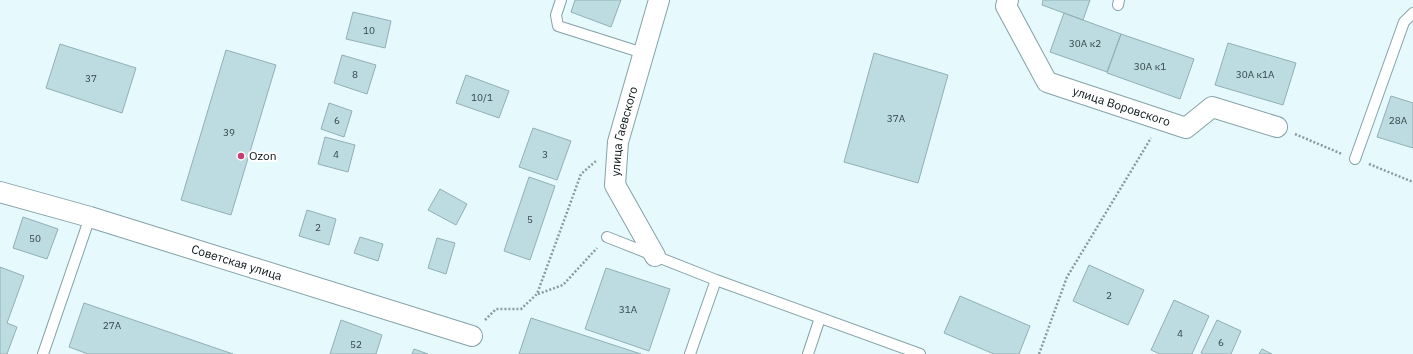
<svg xmlns="http://www.w3.org/2000/svg" width="1413" height="354" viewBox="0 0 1413 354" font-family="'IBM Plex Sans',sans-serif">
  <style>
    .building { fill: #bddce2; stroke: #91afb5 }
    .lines { fill: none; stroke-linecap: round; stroke-linejoin: round }
    .service-casing { stroke: #84a2a8; stroke-width: 12 }
    .minor-casing { stroke: #84a2a8; stroke-width: 22 }
    .path { stroke: #8a9a9d; stroke-width: 2.5; stroke-dasharray: 2 2; stroke-linecap: butt }
    .service { stroke: #fff; stroke-width: 10 }
    .minor { stroke: #fff; stroke-width: 20 }
    .poi-dot { fill: #c83c72; stroke: #fff; stroke-width: 1.5 }
    .labels { text-anchor: middle; stroke-width: 4; stroke-linejoin: round; paint-order: stroke }
    .number-label { font-size: 10px; fill: #354548 }
    .street-label { font-size: 12px; fill: #081315; stroke: #fff }
    .poi-label { font-size: 12px; fill: #081315; stroke: #fff; text-anchor: start }
  </style>
  <rect width="100%" height="100%" fill="#e6f9fd"/>
  <!-- building -->
  <path class="building" d="M 575,0 L 621,0 L 611,27 L 571,12 Z
    M 1043,0 L 1090,0 L 1083,20 L 1042,5 Z
    M 353,12 L 391,21 L 385,48 L 346,39 Z
    M 1064,13 L 1121,34 L 1107,72 L 1050,52 Z
    M 1121,34 L 1194,59 L 1180,99 L 1107,73 Z
    M 1228,43 L 1296,63 L 1283,105 L 1215,85 Z
    M 60,44 L 136,68 L 122,113 L 46,88 Z
    M 226,50 L 276,65 L 231,215 L 181,200 Z
    M 874,53 L 948,75 L 918,183 L 844,162 Z
    M 342,55 L 376,65 L 367,94 L 334,83 Z
    M 466,75 L 509,91 L 499,118 L 456,103 Z
    M 1391,96 L 1413,103 L 1413,148 L 1377,137 Z
    M 329,103 L 352,111 L 344,137 L 321,129 Z
    M 533,128 L 571,141 L 557,180 L 519,167 Z
    M 325,137 L 355,145 L 348,172 L 318,164 Z
    M 529,177 L 555,186 L 530,260 L 504,251 Z
    M 440,189 L 467,204 L 456,225 L 428,210 Z
    M 307,210 L 336,219 L 329,245 L 299,236 Z
    M 23,217 L 58,229 L 47,259 L 13,248 Z
    M 360,237 L 383,244 L 378,261 L 354,253 Z
    M 437,238 L 455,243 L 446,274 L 428,268 Z
    M 1089,265 L 1144,290 L 1128,325 L 1073,301 Z
    M 0,267 L 24,276 L 7,323 L 17,327 L 7,354 L 0,354 Z
    M 606,268 L 670,289 L 649,351 L 585,329 Z
    M 960,296 L 1030,326 L 1019,354 L 994,354 L 944,333 Z
    M 1174,300 L 1209,316 L 1192,354 L 1160,354 L 1151,350 Z
    M 84,303 L 233,354 L 88,354 L 69,347 Z
    M 531,318 L 641,354 L 519,354 Z
    M 341,320 L 382,335 L 376,354 L 330,354 Z
    M 1217,320 L 1241,331 L 1231,354 L 1204,354 L 1201,353 Z
    M 414,349 L 428,354 L 412,354 Z
    M 1262,349 L 1272,354 L 1259,354 Z"/>
  <g class="lines">
    <!-- service casing -->
    <g class="service-casing">
      <path id="service" d="M 561,0 L 556,15 L 558,26 L 643,53
        M 1118,5 L 1119,0
        M 1355,159 L 1404,22 L 1413,13
        M 607,237 L 716,280 L 920,354
        M 43,354 L 90,217
        M 690,354 L 716,280
        M 808,354 L 820,318"/>
    </g>
    <!-- minor casing -->
    <g class="minor-casing">
      <g id="minor">
        <path id="s1" d="M 1008,0 L 1006,6 L 1047,82 L 1186,128 L 1212,107 L 1277,127"/>
        <path id="s2" d="M 0,192 L 90,217 L 472,336"/>
        <path id="s3" d="M 655,256 L 615,185 L 618,142 L 659,0"/>
      </g>
    </g>
    <!-- path -->
    <path class="path" d="M 1295,134 L 1342,154
      M 1369,164 L 1413,182
      M 538,294 L 563,285 L 597,248
      M 485,320 L 496,309 L 521,309 L 537,294 L 581,174 L 596,161
      M 1039,354 L 1067,277 L 1151,138"/>
    <!-- service -->
    <use href="#service" class="service"/>
    <!-- minor -->
    <use href="#minor" class="minor"/>
  </g>
  <!-- markers -->
  <circle class="poi-dot" cx="241" cy="156" r="4"/>
  <g class="labels">
    <!-- number labels -->
    <g class="number-label">
      <text x="369" y="34">10</text>
      <text x="1085" y="47">30А к2</text>
      <text x="1150" y="70">30А к1</text>
      <text x="355" y="78">8</text>
      <text x="1255" y="78">30А к1А</text>
      <text x="91" y="82">37</text>
      <text x="482" y="101">10/1</text>
      <text x="896" y="122">37А</text>
      <text x="337" y="124">6</text>
      <text x="1398" y="124">28А</text>
      <text x="229" y="136">39</text>
      <text x="336" y="158">4</text>
      <text x="545" y="158">3</text>
      <text x="530" y="223">5</text>
      <text x="318" y="231">2</text>
      <text x="35" y="242">50</text>
      <text x="1109" y="299">2</text>
      <text x="628" y="313">31А</text>
      <text x="112" y="329">27А</text>
      <text x="1180" y="337">4</text>
      <text x="1221" y="346">6</text>
      <text x="356" y="348">52</text>
    </g>
    <!-- street labels -->
    <g class="street-label">
      <text dy="4" stroke="none"><textPath href="#s1" startOffset="171">улица Воровского</textPath></text>
      <text dy="4" stroke="none"><textPath href="#s3" startOffset="136">улица Гаевского</textPath></text>
      <text dy="4" stroke="none"><textPath href="#s2" startOffset="247">Советская улица</textPath></text>
    </g>
    <!-- poi labels -->
    <g class="poi-label">
      <text x="249" y="160">Ozon</text>
    </g>
  </g>
</svg>
